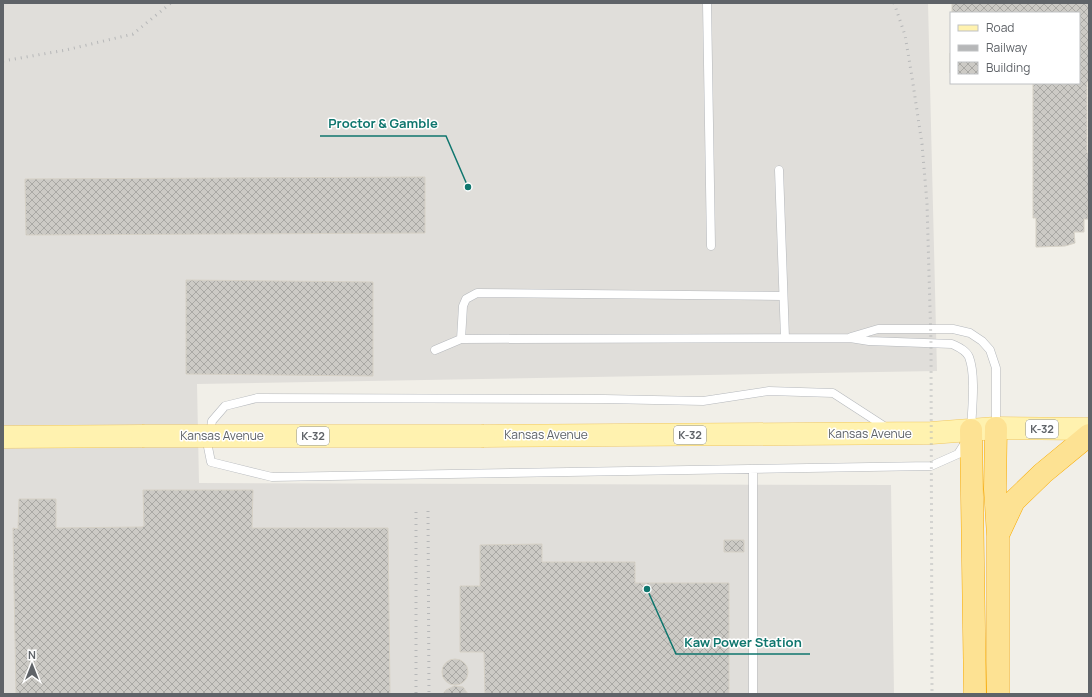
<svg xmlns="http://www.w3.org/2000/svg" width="1092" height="697" viewBox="0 0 1092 697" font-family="Manrope,sans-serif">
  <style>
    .industrial { fill: #e0deda }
    .building { fill: url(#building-cross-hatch); stroke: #d6d1c6 }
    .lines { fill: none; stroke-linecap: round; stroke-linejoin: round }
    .service-casing { stroke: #b5b8bc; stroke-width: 9 }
    .primary-casing { stroke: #f2c960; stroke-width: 23 }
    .motorway-casing { stroke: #f9ab00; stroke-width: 23 }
    .service { stroke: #fff; stroke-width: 8 }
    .primary { stroke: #fff2af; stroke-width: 22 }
    .motorway { stroke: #fde293; stroke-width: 22 }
    .rail { stroke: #b6b7b8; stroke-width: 3; stroke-dasharray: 1 5; stroke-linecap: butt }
    .primary-bridge-casing { stroke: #f2c960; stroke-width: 23; stroke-linecap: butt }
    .primary-bridge { stroke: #fff2af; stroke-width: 22 }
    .labels { text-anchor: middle; stroke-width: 3; stroke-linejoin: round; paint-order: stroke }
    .shield { fill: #fff; stroke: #8f9295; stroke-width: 1 }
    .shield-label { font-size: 11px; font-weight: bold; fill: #5f6368 }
    .street-label { font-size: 12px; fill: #5f6368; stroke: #fff }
    .leader { fill: none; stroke: #0f766e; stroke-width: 1.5 }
    .callout-dot { fill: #0f766e; stroke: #fff; stroke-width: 1.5 }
    .callout-label { font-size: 13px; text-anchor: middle; font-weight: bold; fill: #0f766e; stroke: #fff; stroke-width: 3; stroke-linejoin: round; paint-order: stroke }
  </style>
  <defs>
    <pattern id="building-cross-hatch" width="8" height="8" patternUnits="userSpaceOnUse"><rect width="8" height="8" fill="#cccac5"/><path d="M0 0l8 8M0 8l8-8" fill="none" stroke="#a9a8a4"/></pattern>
  </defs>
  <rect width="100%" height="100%" fill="#f1efe8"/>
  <!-- industrial -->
  <path class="industrial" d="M 3,3 L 928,3 L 937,371 L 197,384 L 199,483 L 891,485 L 894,694 L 3,694 Z"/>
  <!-- building -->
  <path class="building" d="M 952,3 L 1089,3 L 1089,82 L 1087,82 L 1087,153 L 1089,153 L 1088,219 L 1084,219 L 1084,232 L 1074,232 L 1075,243 L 1065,246 L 1036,247 L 1036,218 L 1033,218 L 1033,83 L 1079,83 L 1079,13 L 952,13 Z
    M 950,53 L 951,53 L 951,73 L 950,73 Z
    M 425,177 L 425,233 L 26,235 L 25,179 Z
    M 186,280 L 373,282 L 373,376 L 186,374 Z
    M 143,490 L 253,490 L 252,528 L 388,528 L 390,694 L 16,694 L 13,528 L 18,529 L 19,499 L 56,499 L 56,528 L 142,527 L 144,526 Z
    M 724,540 L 744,540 L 744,552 L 724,552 Z
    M 542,544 L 542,562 L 635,562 L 635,583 L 729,583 L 729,694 L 485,694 L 484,652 L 460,652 L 460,586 L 480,586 L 480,545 Z
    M442 672a13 13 0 1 1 26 0a13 13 0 1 1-26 0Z
    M 454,686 L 463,687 L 468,694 L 443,694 L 446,690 Z"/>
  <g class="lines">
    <!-- service casing -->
    <g class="service-casing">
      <path id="service" d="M 707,3 L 711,246
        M 779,170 L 785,338
        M 851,337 L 878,329 L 953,329 L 970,333 L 982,341 L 990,350 L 996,368 L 996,428
        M 461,339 L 463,306 L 466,299 L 477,293 L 783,296
        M 435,350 L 461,339 L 850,338 L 869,341 L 952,344 C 958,347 966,350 969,357 C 976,375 972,409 971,429
        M 887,428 L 833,393 L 769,391 L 703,401 L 604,399 L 257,398 L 225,406 L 212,421 L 208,447 L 211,462 L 272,477 L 931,466 L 958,454 L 965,443
        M 753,469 L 753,694"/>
    </g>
    <!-- primary casing -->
    <g class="primary-casing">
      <path id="primary" d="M 484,436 L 931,433 L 996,428 L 1089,429
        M 3,437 L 142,436"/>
    </g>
    <!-- motorway casing -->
    <g class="motorway-casing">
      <path id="motorway" d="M 996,428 L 995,489 L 998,536 L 998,694
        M 971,430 L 975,694
        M 998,535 L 1014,501 L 1043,473 L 1089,435"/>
    </g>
    <!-- service -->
    <use href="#service" class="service"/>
    <!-- primary -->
    <use href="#primary" class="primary"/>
    <!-- motorway -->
    <use href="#motorway" class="motorway"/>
    <!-- rail -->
    <path class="rail" d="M 894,3 L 905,35 L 912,77 L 922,144 L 927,203 L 931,343 L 932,694
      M 3,61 L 66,50 L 133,34 L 171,3
      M 428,511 L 429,694
      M 416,512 L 416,694"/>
    <!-- primary-bridge casing -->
    <g class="primary-bridge-casing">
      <path id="primary-bridge" d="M 142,436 L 484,436"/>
    </g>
    <!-- primary-bridge -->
    <use href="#primary-bridge" class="primary-bridge"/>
  </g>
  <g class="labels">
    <!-- shield labels -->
    <g class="shield">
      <rect x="1026" y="420" width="32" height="18" rx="3"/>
      <rect x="674" y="426" width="32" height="18" rx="3"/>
      <rect x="297" y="427" width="32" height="18" rx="3"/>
    </g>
    <g class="shield-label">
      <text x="1042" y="433">K-32</text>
      <text x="690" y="439">K-32</text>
      <text x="313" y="440">K-32</text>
    </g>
    <!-- street labels -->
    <g class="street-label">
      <text x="870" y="438">Kansas Avenue</text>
      <text x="546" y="439">Kansas Avenue</text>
      <text x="222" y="440">Kansas Avenue</text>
    </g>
  </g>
  <!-- callouts -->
  <path class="leader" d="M468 187L446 136H320M647 589L676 654H810"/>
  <g class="callout-dot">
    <circle cx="468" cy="187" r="4"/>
    <circle cx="647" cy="589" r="4"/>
  </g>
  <g class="callout-label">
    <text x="383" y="128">Proctor &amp; Gamble</text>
    <text x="743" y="647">Kaw Power Station</text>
  </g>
  <!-- border -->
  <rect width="1092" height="697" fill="none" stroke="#5f6368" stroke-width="8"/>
  <!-- legend -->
  <rect x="950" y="12" width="130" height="72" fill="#ffffff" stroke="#bfc1c3"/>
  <rect x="958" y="25" width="20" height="6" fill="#fff2af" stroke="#bfc1c3"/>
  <text x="986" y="32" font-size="12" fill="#5f6368">Road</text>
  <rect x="958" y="45" width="20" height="6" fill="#b6b7b8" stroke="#bfc1c3"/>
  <text x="986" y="52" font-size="12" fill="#5f6368">Railway</text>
  <rect x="958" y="62" width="20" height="12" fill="url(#building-cross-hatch)" stroke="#bfc1c3"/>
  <text x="986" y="72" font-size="12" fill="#5f6368">Building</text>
  <!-- north arrow -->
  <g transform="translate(32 665)" stroke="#ffffff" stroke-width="3" paint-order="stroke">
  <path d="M0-3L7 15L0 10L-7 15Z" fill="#5f6368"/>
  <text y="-6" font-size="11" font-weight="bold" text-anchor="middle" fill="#5f6368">N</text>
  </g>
</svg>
